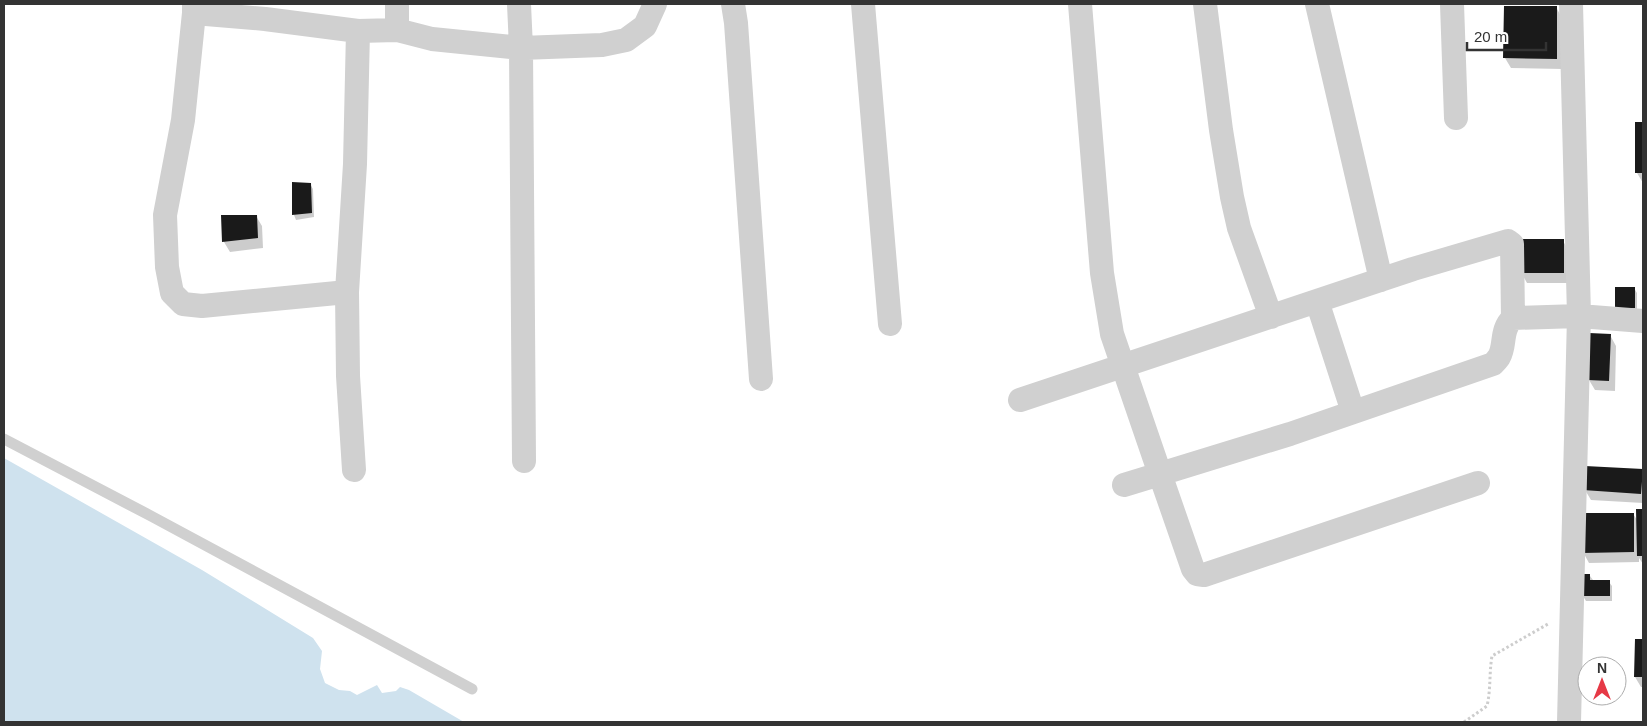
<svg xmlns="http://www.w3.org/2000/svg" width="1647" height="726" viewBox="0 0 1647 726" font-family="Arial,sans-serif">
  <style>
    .water { fill: #cfe2ee }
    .shadow { fill: #0003 }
    .building { fill: #1a1a1a }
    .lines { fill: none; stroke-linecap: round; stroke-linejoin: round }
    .path { stroke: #cdcdcd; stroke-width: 3; stroke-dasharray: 2.5 2.5; stroke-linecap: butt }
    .service { stroke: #d0d0d0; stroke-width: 11 }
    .minor { stroke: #d0d0d0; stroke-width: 24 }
  </style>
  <rect width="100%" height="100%" fill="#fff"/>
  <!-- water -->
  <path class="water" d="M 4,458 L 202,570 L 313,638 L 322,651 L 320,669 L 325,683 L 339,690 L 350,691 L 357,695 L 377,685 L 382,693 L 396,691 L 400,687 L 409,690 L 464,722 L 4,722 Z"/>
  <!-- shadow -->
  <path class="shadow" d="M 1556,7 L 1562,18 L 1562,69 L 1511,68 L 1505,58 Z
    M 1636,124 L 1643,124 L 1643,183 L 1637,173 Z
    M 310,184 L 313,189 L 314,217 L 296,220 L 294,215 Z
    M 223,216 L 256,216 L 262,226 L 263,248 L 230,252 L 224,242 Z
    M 1563,241 L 1569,251 L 1569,283 L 1527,283 L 1521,272 Z
    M 1634,288 L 1637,293 L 1637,312 L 1619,312 Z
    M 1610,335 L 1616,346 L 1615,391 L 1595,390 L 1589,380 Z
    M 1642,470 L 1643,473 L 1643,503 L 1591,500 L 1585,490 Z
    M 1638,510 L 1643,510 L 1643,564 L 1639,558 L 1639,562 L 1589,563 L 1583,552 L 1633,514 L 1638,521 Z
    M 1590,576 L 1593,580 L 1609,582 L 1612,586 L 1612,601 L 1586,601 L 1583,596 Z
    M 1636,640 L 1643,640 L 1643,687 L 1641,687 L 1635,677 Z"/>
  <!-- building -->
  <path class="building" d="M 1504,6 L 1557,6 L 1557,59 L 1503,58 Z
    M 1635,122 L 1643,122 L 1643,173 L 1635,173 Z
    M 292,182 L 311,183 L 312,213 L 292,215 Z
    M 221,215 L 257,215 L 258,238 L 222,242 Z
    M 1520,239 L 1564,239 L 1564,273 L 1520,273 Z
    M 1615,287 L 1635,287 L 1635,308 L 1615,308 Z
    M 1589,333 L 1611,334 L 1609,381 L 1588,380 Z
    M 1585,466 L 1643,469 L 1641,494 L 1583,490 Z
    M 1636,509 L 1643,509 L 1643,556 L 1637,556 Z
    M 1582,513 L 1634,513 L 1634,552 L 1582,553 Z
    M 1582,574 L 1590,574 L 1590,580 L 1610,580 L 1610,596 L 1582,596 Z
    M 1635,639 L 1643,639 L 1643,677 L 1634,677 Z"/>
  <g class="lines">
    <!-- path -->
    <path class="path" d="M 1464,722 L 1487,706 C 1491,689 1489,673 1492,656 L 1548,624"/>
    <!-- service -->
    <path class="service" d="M 4,439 L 151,516 L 472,689"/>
    <!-- minor -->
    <path class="minor" d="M 194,4 L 194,13 L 265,19 L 358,31 L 355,164 L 347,292 L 348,376 L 354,470
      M 519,4 L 521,48 L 524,461
      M 733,4 L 736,23 L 761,379
      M 863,4 L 890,324
      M 1080,4 L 1102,273 L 1112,334 L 1160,474 L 1290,434 L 1493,364 C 1495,362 1497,360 1499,357 C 1506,345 1500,330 1513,318 L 1579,316 L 1643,321
      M 1205,4 L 1221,130 L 1232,197 L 1239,228 L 1271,317
      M 1317,4 L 1381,280
      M 1452,4 L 1456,118
      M 194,13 L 183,120 L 165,215 L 167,267 L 172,293 L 183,304 L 202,306 L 347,292
      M 397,30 L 432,39 L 521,48 L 602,45 L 626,40 L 645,26 L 655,4
      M 358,31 L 397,30 L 397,4
      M 1317,301 L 1353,412
      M 1020,400 L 1413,269 L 1508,241 L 1512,244 L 1513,318
      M 1124,485 L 1160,474 L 1193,569 L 1197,574 L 1204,575 L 1478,483
      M 1569,722 L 1579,316 L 1571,4"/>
  </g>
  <!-- border -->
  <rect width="1647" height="726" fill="none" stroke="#333333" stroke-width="10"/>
  <!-- north arrow -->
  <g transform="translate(1602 681)"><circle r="24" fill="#ffffff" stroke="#adadad"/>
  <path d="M0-4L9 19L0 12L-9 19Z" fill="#e63946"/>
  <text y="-8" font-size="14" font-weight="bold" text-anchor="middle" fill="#333333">N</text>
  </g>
  <!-- scale -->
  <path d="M1467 42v8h79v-8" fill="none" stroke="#333333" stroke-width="2.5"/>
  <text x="1474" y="42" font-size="15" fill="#333333" stroke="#ffffff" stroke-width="4" paint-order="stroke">20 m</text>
</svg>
